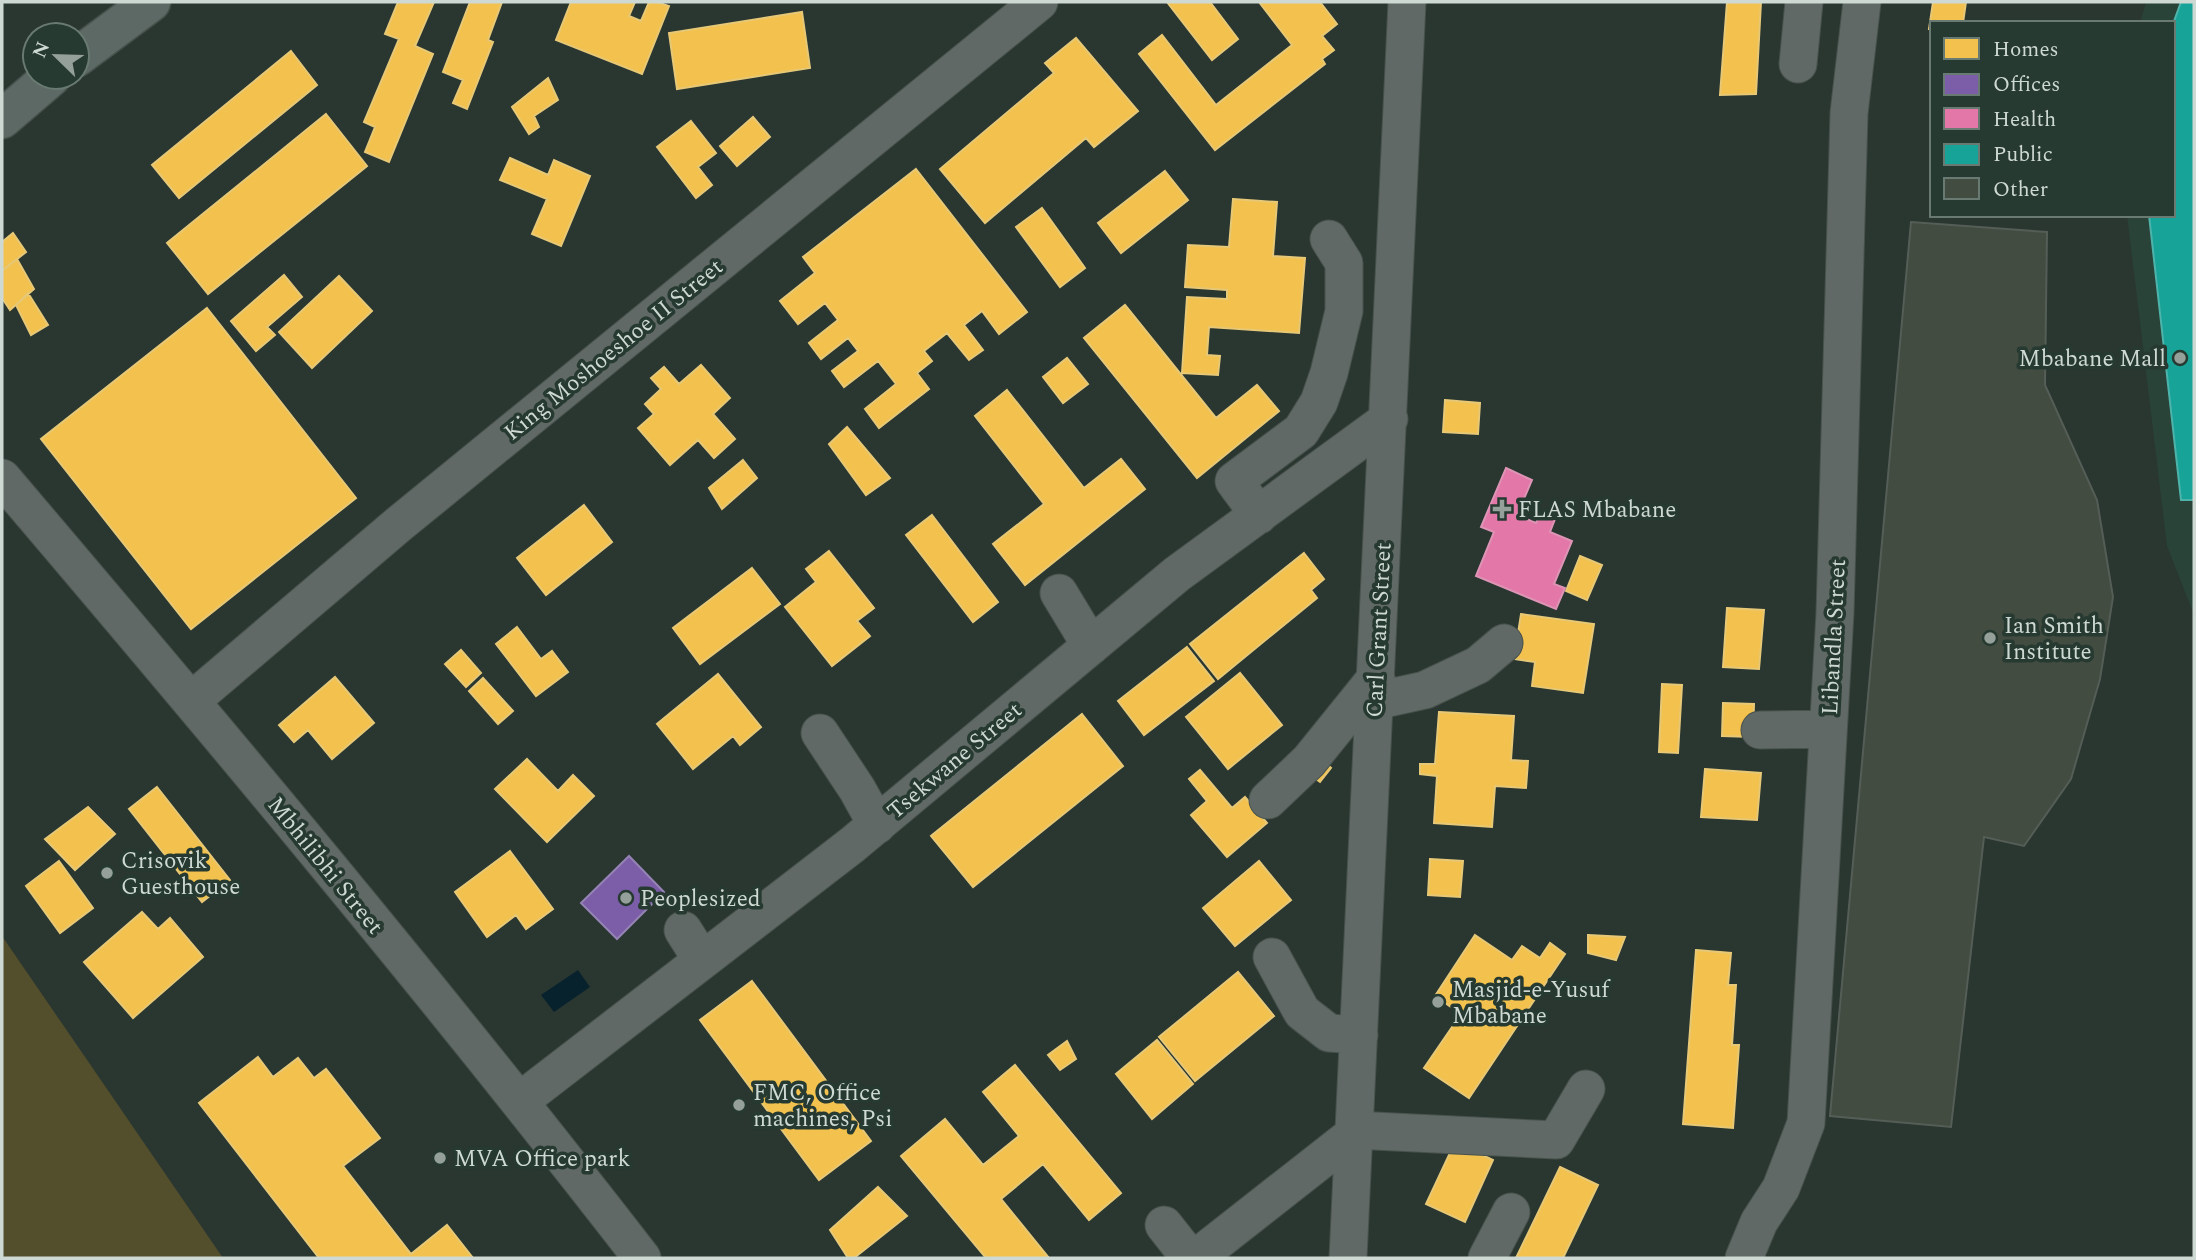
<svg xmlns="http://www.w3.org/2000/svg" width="2196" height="1260" viewBox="0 0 2196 1260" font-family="Spectral,serif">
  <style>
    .built { fill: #294338 }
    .green { fill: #534e2c }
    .water { fill: #07222d }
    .homes { fill: #f2c14e; stroke: #e7c876; stroke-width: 2 }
    .offices { fill: #7b5ea7; stroke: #9483b4; stroke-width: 2 }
    .health { fill: #e377a8; stroke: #dd94b5; stroke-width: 2 }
    .public { fill: #17a398; stroke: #4eb3aa; stroke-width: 2 }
    .building { fill: #424c41; stroke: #555d57; stroke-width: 2 }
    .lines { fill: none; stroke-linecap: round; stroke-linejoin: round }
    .street-casing { stroke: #48524d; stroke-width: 39 }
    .secondary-casing { stroke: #48524d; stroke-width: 41 }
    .street { stroke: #606965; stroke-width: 37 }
    .secondary { stroke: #5c6965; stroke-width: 38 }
    .poi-dot { fill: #95a09a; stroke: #263a31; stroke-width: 2.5 }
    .labels { text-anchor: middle; stroke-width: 7; stroke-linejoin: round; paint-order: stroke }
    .street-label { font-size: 23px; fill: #ced9d3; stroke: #263a31 }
    .poi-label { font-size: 23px; fill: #ced9d3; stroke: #263a31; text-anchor: start }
  </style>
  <rect width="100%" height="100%" fill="#2a3630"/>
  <!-- built -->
  <path class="built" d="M 2146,2 L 2194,2 L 2194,615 L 2167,546 L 2127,215 L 2173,215 L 2173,23 L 2140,23 Z"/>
  <!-- green -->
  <path class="green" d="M 2,936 L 223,1258 L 2,1258 Z"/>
  <!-- water -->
  <path class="water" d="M 578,970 L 590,987 L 554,1012 L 541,995 Z"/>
  <!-- homes -->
  <path class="homes" d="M 398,2 L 434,2 L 415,46 L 433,54 L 389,162 L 365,152 L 375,127 L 364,122 L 399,39 L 385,34 Z
    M 470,2 L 502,2 L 488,40 L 493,42 L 467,109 L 453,103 L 463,80 L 443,72 Z
    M 571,2 L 635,2 L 629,16 L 641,21 L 649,2 L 657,2 L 669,6 L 642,74 L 556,40 Z
    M 1167,2 L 1210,2 L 1238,39 L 1212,60 Z
    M 1259,2 L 1320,2 L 1337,24 L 1322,36 L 1334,50 L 1322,59 L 1325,64 L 1215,150 L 1139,54 L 1162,35 L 1216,105 L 1292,45 Z
    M 1727,2 L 1761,2 L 1756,94 L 1720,95 Z
    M 1933,2 L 1966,2 L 1963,23 L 1932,23 L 1932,29 L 1929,29 Z
    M 802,12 L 810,68 L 677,89 L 669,33 Z
    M 1076,38 L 1138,111 L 1094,147 L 1086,138 L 985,223 L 940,169 L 1054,73 L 1045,63 Z
    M 291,51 L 317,85 L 179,198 L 152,165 Z
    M 548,78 L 558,100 L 534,116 L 539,127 L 529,134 L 512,107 Z
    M 326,114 L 367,166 L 208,294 L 167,243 Z
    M 753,117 L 770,137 L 737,166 L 720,146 Z
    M 691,121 L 716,153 L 698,167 L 712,185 L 696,198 L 657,147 Z
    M 510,158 L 548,175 L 554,160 L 590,176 L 561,246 L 532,234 L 547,199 L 500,180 Z
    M 916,169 L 1027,312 L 999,334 L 982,311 L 964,325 L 983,350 L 969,360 L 947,333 L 924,351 L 932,361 L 917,373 L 929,389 L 879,428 L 865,409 L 896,384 L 878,361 L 844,387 L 832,371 L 858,351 L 848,338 L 821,359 L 809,343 L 838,320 L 825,303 L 798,324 L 780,301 L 815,273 L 803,257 Z
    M 1165,171 L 1188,200 L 1121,253 L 1098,223 Z
    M 1233,199 L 1277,202 L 1273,256 L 1305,258 L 1299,333 L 1209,327 L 1207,355 L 1220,356 L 1218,375 L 1182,373 L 1187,297 L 1227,299 L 1227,290 L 1185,287 L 1188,245 L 1229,247 Z
    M 1042,208 L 1085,268 L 1060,287 L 1016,227 Z
    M 13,233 L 26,252 L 2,271 L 2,242 Z
    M 17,259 L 34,289 L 10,310 L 2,298 L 2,271 Z
    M 284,275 L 302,297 L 267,327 L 275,335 L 256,351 L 231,321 Z
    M 339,276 L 372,311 L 312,368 L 279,332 Z
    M 28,293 L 48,325 L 31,335 L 16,305 Z
    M 1125,305 L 1216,418 L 1257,385 L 1279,411 L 1197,478 L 1084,338 Z
    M 207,308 L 356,498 L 191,629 L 41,439 Z
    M 1067,358 L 1088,384 L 1063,403 L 1043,377 Z
    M 701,365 L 730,398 L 713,414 L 735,439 L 714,458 L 698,440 L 670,465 L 638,428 L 654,414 L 645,404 L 661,389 L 651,378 L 664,367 L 679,384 Z
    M 1007,390 L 1084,488 L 1121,459 L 1145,489 L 1025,585 L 993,544 L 1044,504 L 975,416 Z
    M 1445,400 L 1480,403 L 1478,434 L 1443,432 Z
    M 847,427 L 890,478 L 866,495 L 829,444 Z
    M 743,460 L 757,478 L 722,509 L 709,488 Z
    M 584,505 L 612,542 L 546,595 L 517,558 Z
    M 932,515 L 998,602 L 973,622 L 906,535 Z
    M 829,551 L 874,608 L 857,621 L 870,636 L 832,666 L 785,607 L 816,582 L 806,569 Z
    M 1304,553 L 1324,579 L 1311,590 L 1317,598 L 1218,679 L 1190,644 Z
    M 1580,556 L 1602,565 L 1587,600 L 1566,591 Z
    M 752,568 L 780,604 L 700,664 L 673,628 Z
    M 1727,608 L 1764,610 L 1759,669 L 1723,667 Z
    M 1521,614 L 1594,624 L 1583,693 L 1532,686 L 1535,662 L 1514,659 Z
    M 517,627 L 541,659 L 552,651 L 568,672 L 536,696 L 496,644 Z
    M 1187,647 L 1214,681 L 1144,735 L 1118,701 Z
    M 461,650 L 481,673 L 466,687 L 445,664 Z
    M 1240,673 L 1282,725 L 1228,769 L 1186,717 Z
    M 718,674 L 761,727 L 740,745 L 733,736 L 693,769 L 657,724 Z
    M 335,677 L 374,723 L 332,759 L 308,730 L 294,742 L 279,725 Z
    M 483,678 L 513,711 L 498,724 L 469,691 Z
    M 1662,684 L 1682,685 L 1678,753 L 1659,752 Z
    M 1723,703 L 1754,704 L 1753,737 L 1722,736 Z
    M 1439,712 L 1514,716 L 1511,760 L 1528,761 L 1526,788 L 1495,786 L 1492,827 L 1434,823 L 1437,776 L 1420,774 L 1420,764 L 1435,764 Z
    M 1082,714 L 1123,766 L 973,887 L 931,836 Z
    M 1317,756 L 1331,768 L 1320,782 L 1306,772 Z
    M 527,759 L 558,791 L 573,775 L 594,796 L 547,842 L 495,789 Z
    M 1705,769 L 1761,773 L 1757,820 L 1701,817 Z
    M 1200,770 L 1232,808 L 1245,797 L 1267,823 L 1227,857 L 1191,815 L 1207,801 L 1189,779 Z
    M 157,787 L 230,880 L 202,902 L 129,809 Z
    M 88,807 L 115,834 L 75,870 L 45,839 Z
    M 510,851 L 553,909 L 526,929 L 516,915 L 487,937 L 455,892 Z
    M 1430,859 L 1463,861 L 1460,897 L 1428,895 Z
    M 59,861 L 93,908 L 60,933 L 26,886 Z
    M 1259,861 L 1291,900 L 1235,946 L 1203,908 Z
    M 142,912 L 158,929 L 170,918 L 203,957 L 133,1018 L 84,962 Z
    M 1475,935 L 1512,960 L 1522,946 L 1540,958 L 1550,943 L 1565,954 L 1469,1098 L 1424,1068 L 1461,1014 L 1435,996 Z
    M 1588,935 L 1625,937 L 1616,960 L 1588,953 Z
    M 1696,950 L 1731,953 L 1728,985 L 1736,985 L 1732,1045 L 1739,1045 L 1733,1128 L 1683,1124 Z
    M 1238,972 L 1274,1016 L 1195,1081 L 1159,1037 Z
    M 752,981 L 871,1141 L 819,1180 L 700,1020 Z
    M 1157,1040 L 1193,1084 L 1152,1119 L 1116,1074 Z
    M 1067,1041 L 1076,1059 L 1060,1070 L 1048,1055 Z
    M 258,1057 L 273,1077 L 298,1058 L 314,1078 L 326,1069 L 380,1138 L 343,1166 L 411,1254 L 447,1225 L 473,1258 L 319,1258 L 199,1103 Z
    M 1015,1065 L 1121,1193 L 1089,1220 L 1043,1164 L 1001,1199 L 1049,1258 L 986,1258 L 901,1156 L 945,1119 L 983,1165 L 1019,1136 L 983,1092 Z
    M 1455,1142 L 1493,1160 L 1465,1222 L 1426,1204 Z
    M 1560,1167 L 1598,1185 L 1563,1258 L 1516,1258 Z
    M 878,1187 L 907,1216 L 854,1258 L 848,1258 L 830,1230 Z"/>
  <!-- offices -->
  <path class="offices" d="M 629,856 L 664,892 L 617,939 L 581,903 Z"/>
  <!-- health -->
  <path class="health" d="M 1506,468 L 1532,480 L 1517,515 L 1536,523 L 1540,513 L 1555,519 L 1550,532 L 1572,541 L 1554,584 L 1565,588 L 1556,609 L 1476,576 L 1494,532 L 1481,527 Z"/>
  <!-- public -->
  <path class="public" d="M 2181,2 L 2194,2 L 2194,500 L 2181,500 L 2149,215 L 2173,215 L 2173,24 Z"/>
  <!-- building -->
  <path class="building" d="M 1911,222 L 2047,232 L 2045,385 L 2097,500 L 2113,597 L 2100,679 L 2071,779 L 2024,846 L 1984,837 L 1951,1127 L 1830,1116 Z"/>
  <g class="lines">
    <!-- street casing -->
    <g class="street-casing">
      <path id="street" d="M 1798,64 L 1804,2
        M 2,478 C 220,734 436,992 642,1258
        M 1259,515 L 1234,481 L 1301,431 L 1319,402 L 1329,373 L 1344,311 L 1344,263 L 1329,239
        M 1059,593 L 1091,646
        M 191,701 L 399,524 L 1039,2
        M 1375,701 L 1425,690 L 1478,665 L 1504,643
        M 1760,730 L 1828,729
        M 820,733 L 857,789 L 877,825
        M 1268,800 L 1309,761 L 1376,678
        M 683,930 L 702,960
        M 1272,957 L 1302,1012 L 1329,1033 L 1359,1035
        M 520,1101 L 852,845 L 1177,574 L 1389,419
        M 1354,1130 L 1556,1140 L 1586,1089
        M 1164,1225 L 1190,1258
        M 1196,1258 L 1354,1134
        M 1348,1258 L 1407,2
        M 1487,1258 L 1511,1212
        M 1744,1258 L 1759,1222 L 1781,1188 L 1806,1123 L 1835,613 L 1849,113 L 1862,2"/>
    </g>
    <!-- secondary casing -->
    <g class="secondary-casing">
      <path id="secondary" d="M 77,57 L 151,2
        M 2,119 L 51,77"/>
    </g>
    <!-- street -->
    <use href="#street" class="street"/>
    <!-- secondary -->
    <use href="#secondary" class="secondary"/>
  </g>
  <!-- markers -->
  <g class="poi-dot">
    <circle cx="2180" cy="358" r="7"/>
    <path d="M1498.5 498.5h7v7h7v7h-7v7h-7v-7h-7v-7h7z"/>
    <circle cx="1990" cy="638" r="7"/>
    <circle cx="107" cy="873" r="7"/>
    <circle cx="626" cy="898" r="7"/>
    <circle cx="1438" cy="1002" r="7"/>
    <circle cx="739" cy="1105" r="7"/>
    <circle cx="440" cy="1158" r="7"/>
  </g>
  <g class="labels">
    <!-- street labels -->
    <g class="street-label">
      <text transform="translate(613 349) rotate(-39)" y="8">King Moshoeshoe II Street</text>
      <text transform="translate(1378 630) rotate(-87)" y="8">Carl Grant Street</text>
      <text transform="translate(1833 637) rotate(-87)" y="8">Libandla Street</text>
      <text transform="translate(954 760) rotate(-40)" y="8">Tsekwane Street</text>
      <text transform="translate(326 865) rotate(51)" y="8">Mbhilibhi Street</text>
    </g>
    <!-- poi labels -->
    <g class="poi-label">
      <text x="2166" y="366" text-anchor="end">Mbabane Mall</text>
      <text x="1518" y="517">FLAS Mbabane</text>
      <text x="2004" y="633">Ian Smith<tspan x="2004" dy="26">Institute</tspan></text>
      <text x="121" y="868">Crisovik<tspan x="121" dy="26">Guesthouse</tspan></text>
      <text x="640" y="906">Peoplesized</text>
      <text x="1452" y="997">Masjid-e-Yusuf<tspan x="1452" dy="26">Mbabane</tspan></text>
      <text x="753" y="1100">FMC, Office<tspan x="753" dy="26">machines, Psi</tspan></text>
      <text x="454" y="1166">MVA Office park</text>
    </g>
  </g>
  <!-- border -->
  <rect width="2196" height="1260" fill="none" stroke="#ced9d3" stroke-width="7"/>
  <!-- legend -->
  <rect x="1930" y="21" width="245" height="196" fill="#263a31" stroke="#697a72" stroke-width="2"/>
  <rect x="1944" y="38" width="35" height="21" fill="#f2c14e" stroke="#697a72" stroke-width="2"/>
  <text x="1993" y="56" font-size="21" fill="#ced9d3">Homes</text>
  <rect x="1944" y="74" width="35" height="21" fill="#7b5ea7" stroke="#697a72" stroke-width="2"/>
  <text x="1993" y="91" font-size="21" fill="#ced9d3">Offices</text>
  <rect x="1944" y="108" width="35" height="21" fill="#e377a8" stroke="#697a72" stroke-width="2"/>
  <text x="1993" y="126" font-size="21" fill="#ced9d3">Health</text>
  <rect x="1944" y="144" width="35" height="21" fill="#17a398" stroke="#697a72" stroke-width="2"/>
  <text x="1993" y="161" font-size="21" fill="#ced9d3">Public</text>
  <rect x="1944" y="178" width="35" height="21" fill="#424c41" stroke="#697a72" stroke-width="2"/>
  <text x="1993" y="196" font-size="21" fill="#ced9d3">Other</text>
  <!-- north arrow -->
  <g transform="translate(56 56) rotate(293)"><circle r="33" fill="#263a31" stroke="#697a72" stroke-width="2"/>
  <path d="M0-5L12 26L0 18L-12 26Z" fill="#95a09a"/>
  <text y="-10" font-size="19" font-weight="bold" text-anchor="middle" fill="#ced9d3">N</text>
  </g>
</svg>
